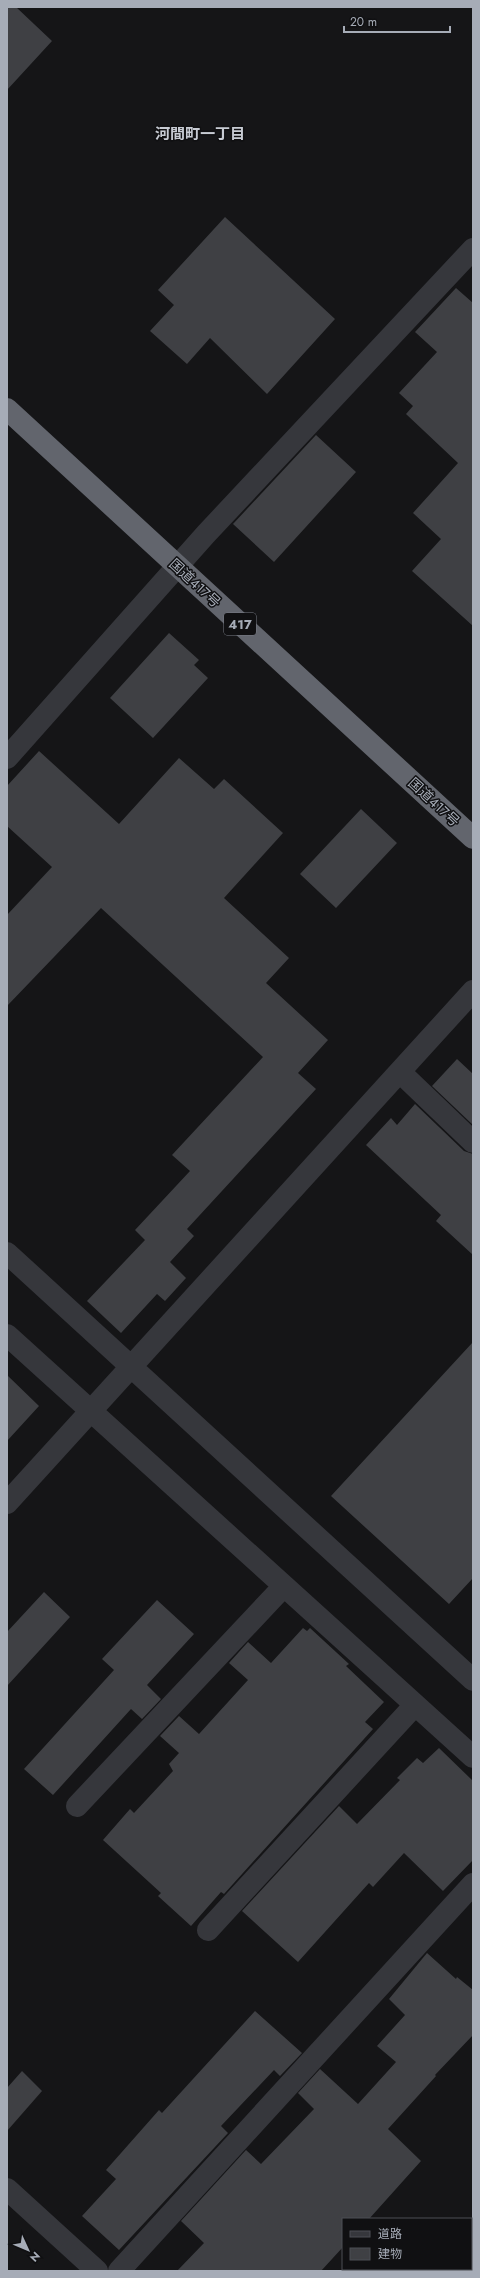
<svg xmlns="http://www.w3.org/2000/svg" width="480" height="2278" viewBox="0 0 480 2278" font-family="Jost,'Noto Sans JP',sans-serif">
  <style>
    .building { fill: #3f4044 }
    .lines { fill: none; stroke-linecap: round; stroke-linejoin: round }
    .minor { stroke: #36373c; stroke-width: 22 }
    .highway { stroke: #62656d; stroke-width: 22 }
    .labels { text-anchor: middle; stroke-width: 3; stroke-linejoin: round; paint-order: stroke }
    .shield { fill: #101012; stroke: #797d86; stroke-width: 1 }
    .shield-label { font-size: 13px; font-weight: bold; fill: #a6acb7 }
    .street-label { font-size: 14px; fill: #a6acb7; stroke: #101012 }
    .neighbourhood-label { font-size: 15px; font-weight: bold; fill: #c7cbd3; stroke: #101012 }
  </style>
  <rect width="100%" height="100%" fill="#151517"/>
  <!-- building -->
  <path class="building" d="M 7,7 L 16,7 L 52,41 L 7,90 Z
    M 225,217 L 335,319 L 267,394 L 210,338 L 187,364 L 150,331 L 174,305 L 158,290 Z
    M 456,288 L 473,303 L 473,626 L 412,571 L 441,539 L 413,513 L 458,463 L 406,414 L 413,406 L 399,393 L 437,352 L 415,332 Z
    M 316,435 L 356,472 L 274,562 L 233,524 Z
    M 169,633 L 199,660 L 194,665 L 208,678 L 153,738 L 110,698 Z
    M 39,751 L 119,824 L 179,758 L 214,789 L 224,779 L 283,833 L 224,898 L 289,958 L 266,983 L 328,1040 L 298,1073 L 316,1089 L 187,1229 L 194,1236 L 170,1262 L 186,1278 L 165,1301 L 157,1294 L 121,1333 L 87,1301 L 145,1240 L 135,1230 L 190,1171 L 172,1155 L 263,1057 L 101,908 L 7,1006 L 7,915 L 52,867 L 7,826 L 7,786 Z
    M 361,809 L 397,843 L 336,908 L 300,874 Z
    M 457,1059 L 473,1074 L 473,1125 L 432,1086 Z
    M 415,1104 L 464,1151 L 473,1154 L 473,1255 L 436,1221 L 441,1215 L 366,1145 L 391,1118 L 397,1125 Z
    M 473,1342 L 473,1578 L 449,1604 L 331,1496 Z
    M 7,1375 L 39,1406 L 7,1441 Z
    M 44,1592 L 70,1617 L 7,1686 L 7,1632 Z
    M 157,1600 L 194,1634 L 147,1685 L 161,1699 L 142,1719 L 131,1709 L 53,1795 L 24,1769 L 114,1670 L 102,1659 Z
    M 303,1628 L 307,1631 L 310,1628 L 349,1664 L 346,1666 L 384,1702 L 365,1722 L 373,1729 L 224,1894 L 221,1892 L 191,1926 L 158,1896 L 161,1893 L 103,1840 L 130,1809 L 134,1813 L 173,1771 L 169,1764 L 179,1753 L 160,1736 L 179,1716 L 199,1734 L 248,1680 L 229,1663 L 248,1642 L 271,1663 Z
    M 439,1748 L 473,1781 L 473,1860 L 443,1891 L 404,1853 L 373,1887 L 369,1883 L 298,1962 L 242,1911 L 339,1806 L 357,1824 L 400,1780 L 397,1778 L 417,1758 L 423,1763 Z
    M 427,1953 L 456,1979 L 457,1977 L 473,1990 L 473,2035 L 435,2075 L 436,2076 L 388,2129 L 421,2161 L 369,2219 L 343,2219 L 343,2247 L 321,2271 L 177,2271 L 204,2243 L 181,2221 L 246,2150 L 261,2164 L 314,2109 L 298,2093 L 320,2069 L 358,2104 L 396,2062 L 377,2046 L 405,2015 L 389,1999 Z
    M 255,2011 L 302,2053 L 280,2076 L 274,2070 L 221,2126 L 228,2133 L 119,2250 L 82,2216 L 116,2179 L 106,2170 L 159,2110 L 162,2113 Z
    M 22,2071 L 42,2091 L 7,2131 L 7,2088 Z"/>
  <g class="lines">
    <!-- minor -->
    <path class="minor" d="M 7,758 L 206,534 L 473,249
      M 400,1072 L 473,1142
      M 7,1253 L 473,1680
      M 7,1335 L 473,1757
      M 7,1503 L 473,991
      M 77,1806 L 284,1586
      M 208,1930 L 415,1705
      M 7,2189 L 97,2271
      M 119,2271 L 473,1884"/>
    <!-- highway -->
    <path class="highway" d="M 7,409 L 473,838"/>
  </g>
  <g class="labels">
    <!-- shield labels -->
    <rect class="shield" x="224" y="613" width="32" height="22" rx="3"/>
    <g class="shield-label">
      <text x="240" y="629">417</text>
    </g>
    <!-- street labels -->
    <g class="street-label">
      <text transform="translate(195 583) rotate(43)" y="5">国道417号</text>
      <text transform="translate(434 802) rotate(43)" y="5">国道417号</text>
    </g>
    <!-- neighbourhood labels -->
    <g class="neighbourhood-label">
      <text x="200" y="139">河間町一丁目</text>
    </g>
  </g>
  <!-- border -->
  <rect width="480" height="2278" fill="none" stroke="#a6acb7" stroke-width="16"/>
  <!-- legend -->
  <rect x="342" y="2218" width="130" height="52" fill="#101012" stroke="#4c4e54"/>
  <rect x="350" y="2231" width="20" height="6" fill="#36373c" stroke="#4c4e54"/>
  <text x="378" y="2238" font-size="12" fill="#a6acb7">道路</text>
  <rect x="350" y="2248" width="20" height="12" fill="#3f4044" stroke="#4c4e54"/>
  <text x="378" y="2258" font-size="12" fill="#a6acb7">建物</text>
  <!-- north arrow -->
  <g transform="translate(28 2250) rotate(134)" stroke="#101012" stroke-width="3" paint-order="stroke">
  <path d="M0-3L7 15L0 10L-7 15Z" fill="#a6acb7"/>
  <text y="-6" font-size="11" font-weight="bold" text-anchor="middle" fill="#a6acb7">N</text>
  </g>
  <!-- scale -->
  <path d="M344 26v6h106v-6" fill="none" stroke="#a6acb7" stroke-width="2"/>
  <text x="350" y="26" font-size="12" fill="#a6acb7" stroke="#101012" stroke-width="3" paint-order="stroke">20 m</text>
</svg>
